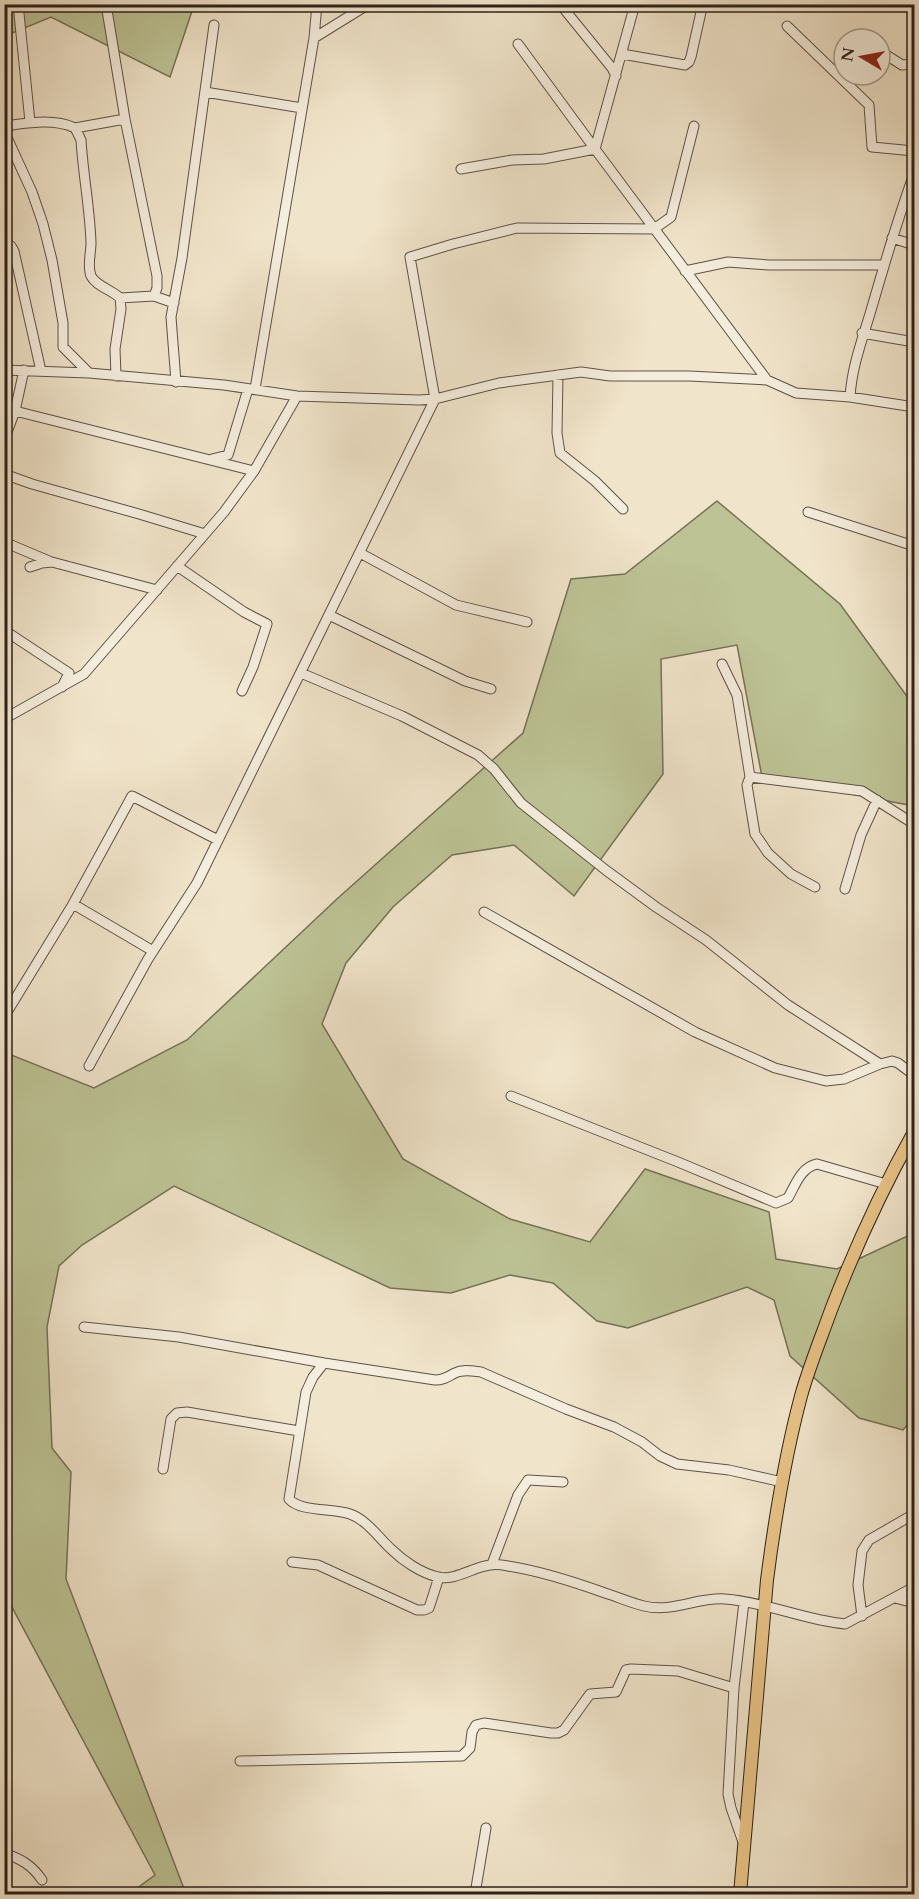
<svg xmlns="http://www.w3.org/2000/svg" width="919" height="1899" viewBox="0 0 919 1899" font-family="Cardo,serif">
  <style>
    .green { fill: #bdc395; stroke: #757258; stroke-width: 1.5 }
    .lines { fill: none; stroke-linecap: round; stroke-linejoin: round }
    .minor-casing { stroke: #5e5247; stroke-width: 11 }
    .major-casing { stroke: #2d211b; stroke-width: 14 }
    .minor { stroke: #f5eddd; stroke-width: 9 }
    .major { stroke: #e8c285; stroke-width: 12 }
  </style>
  <rect width="100%" height="100%" fill="#f0e4ca"/>
  <filter id="stains"><feTurbulence type="fractalNoise" baseFrequency=".00333" numOctaves="4"/><feColorMatrix values="0 0 0 0 .2 0 0 0 0 .09 0 0 0 0 .02 0 0 0 .5 -.17"/></filter>
  <radialGradient id="worn" r=".72"><stop offset=".6" stop-color="#630" stop-opacity="0"/><stop offset="1" stop-color="#630" stop-opacity=".3"/></radialGradient>
  <!-- green -->
  <path class="green" d="M 5,5 L 194,5 L 170,77 L 51,17 L 5,36 Z
    M 717,501 L 840,604 L 914,706 L 914,806 L 762,777 L 737,645 L 661,659 L 663,774 L 574,896 L 514,845 L 452,855 L 393,907 L 346,963 L 322,1024 L 403,1159 L 510,1219 L 590,1242 L 645,1169 L 769,1212 L 776,1259 L 837,1269 L 914,1233 L 914,1417 L 903,1430 L 859,1418 L 790,1356 L 774,1300 L 747,1287 L 628,1328 L 597,1321 L 553,1283 L 510,1275 L 451,1293 L 390,1288 L 174,1186 L 82,1245 L 59,1266 L 47,1327 L 52,1448 L 71,1472 L 66,1579 L 186,1894 L 129,1894 L 155,1875 L 5,1594 L 4,1052 L 94,1088 L 187,1040 L 338,898 L 523,733 L 571,579 L 625,574 Z"/>
  <g class="lines">
    <!-- minor casing -->
    <g class="minor-casing">
      <path id="minor" d="M 18,4 L 30,122
        M 106,4 L 125,119 L 157,276 L 157,288 L 154,296
        M 560,4 L 612,68 L 616,76
        M 635,4 L 595,149 L 767,380
        M 787,26 L 869,105 L 872,147 L 914,151
        M 314,38 L 369,4
        M 880,51 L 902,65 L 914,64
        M 622,54 L 685,65 L 689,62 L 691,57 L 701,12
        M 205,92 L 302,108
        M 4,126 C 28,123 53,118 75,128 L 81,140 C 83,174 90,209 91,243 C 91,253 87,266 91,276 C 96,286 112,290 120,298 L 121,309 L 115,349 L 116,376
        M 75,128 L 125,119
        M 4,131 L 32,192 L 43,224 L 52,260 L 63,323 L 63,347 L 89,373
        M 461,169 L 512,160 L 544,159 L 595,149 L 518,44
        M 892,238 L 914,245
        M 4,243 L 11,246 L 14,251 L 41,371
        M 685,271 L 728,262 L 769,265 L 884,265
        M 120,298 L 154,296 L 174,303
        M 862,333 L 914,342
        M 4,370 L 89,373 L 224,385 L 297,396 L 419,400 L 435,399 L 499,383 L 581,372 L 610,376 L 689,376 L 767,380 L 796,393 L 850,397 L 914,407
        M 558,375 L 557,433 L 560,453 L 595,481 L 623,509
        M 176,382 L 171,317 L 182,258 L 214,25
        M 255,389 L 314,38 L 317,4
        M 850,397 C 852,365 863,338 872,307 C 885,262 898,218 914,174
        M 15,411 L 254,471
        M 4,440 L 15,411 L 24,370
        M 212,459 L 228,455 L 248,389
        M 4,474 L 32,484 L 139,514 L 205,534
        M 808,512 L 914,546
        M 4,542 L 49,561
        M 360,553 L 456,605 L 527,622
        M 177,566 L 244,612 L 267,624 L 253,667 L 242,691
        M 30,567 L 42,563 L 52,562 L 157,590
        M 329,615 L 465,681 L 491,689
        M 4,630 L 69,673 L 62,687
        M 722,664 L 737,695 L 750,777 L 862,791 L 914,824
        M 301,673 L 402,716 L 478,755 L 494,769 L 521,803 L 607,871 L 656,907 L 706,940 L 788,1005 L 880,1064
        M 4,719 L 84,674 L 224,512 L 254,471 L 297,396
        M 750,777 L 747,785 L 755,834 L 768,853 L 791,874 L 815,887
        M 845,889 L 861,835 L 877,800
        M 484,912 L 695,1032 L 775,1068 L 826,1081 L 844,1079 L 880,1064 L 892,1061 L 898,1063 L 914,1075
        M 153,951 L 73,904 L 132,796 L 218,840
        M 4,1017 L 73,904
        M 89,1066 L 148,959 L 197,883 L 435,399 L 410,257 L 453,244 L 517,228 L 654,229 L 671,217 L 694,126
        M 511,1096 L 678,1162 L 776,1203 L 788,1198 C 795,1186 801,1167 817,1164 L 886,1184
        M 84,1327 L 179,1337 L 324,1363 L 435,1380 C 444,1380 447,1377 455,1373 C 463,1369 472,1371 481,1372 L 566,1409 L 614,1427 L 642,1442 L 660,1456 L 677,1464 L 729,1470 L 782,1482
        M 324,1363 L 313,1377 L 306,1392 L 289,1499 C 300,1512 333,1508 350,1514 C 367,1520 378,1537 391,1549 C 403,1561 421,1573 438,1577 C 455,1581 473,1567 490,1565 C 496,1564 503,1565 508,1566 C 541,1571 574,1582 605,1593 C 618,1597 631,1603 644,1606 C 672,1613 697,1597 725,1599 C 766,1602 804,1620 845,1624 L 914,1587
        M 163,1469 L 171,1419 L 177,1413 L 187,1412 L 299,1431
        M 292,1562 L 318,1565 L 417,1610 L 424,1610 L 429,1608 L 439,1577
        M 492,1564 L 518,1495 L 528,1480 L 563,1482
        M 895,1598 L 914,1603
        M 862,1616 L 858,1585 L 862,1551 L 869,1540 L 914,1514
        M 240,1761 L 462,1756 L 470,1748 L 472,1732 L 476,1725 L 484,1723 L 551,1733 L 558,1733 L 564,1730 L 590,1694 L 616,1692 L 626,1670 L 631,1669 L 678,1671 L 734,1688
        M 743,1842 L 731,1808 L 728,1794 L 734,1688 L 744,1602
        M 4,1853 C 21,1859 32,1865 42,1880
        M 475,1894 L 486,1828"/>
    </g>
    <!-- major casing -->
    <g class="major-casing">
      <path id="major" d="M 740,1894 L 767,1580 C 775,1518 785,1456 801,1396 C 809,1367 821,1338 831,1310 C 855,1248 882,1189 914,1132"/>
    </g>
    <!-- minor -->
    <use href="#minor" class="minor"/>
    <!-- major -->
    <use href="#major" class="major"/>
  </g>
  <!-- margin -->
  <rect width="919" height="1899" fill="none" stroke="#f0e4ca" stroke-width="24"/>
  <rect x="6" y="6" width="907" height="1887" fill="none" stroke="#2d211b" stroke-width="3"/>
  <rect x="12" y="12" width="895" height="1875" fill="none" stroke="#2d211b" stroke-width="1.5"/>
  <!-- north arrow -->
  <g transform="translate(862 57) rotate(280)"><circle r="28" fill="#f5eddd" stroke="#a59b8f" stroke-width="1.5"/>
  <path d="M0-4.5L10 22L0 15L-10 22Z" fill="#8f2418"/>
  <text y="-9" font-size="16" font-weight="bold" text-anchor="middle" fill="#2d211b">N</text>
  </g>
  <rect width="100%" height="100%" filter="url(#stains)"/>
  <rect width="100%" height="100%" fill="url(#worn)"/>
</svg>
